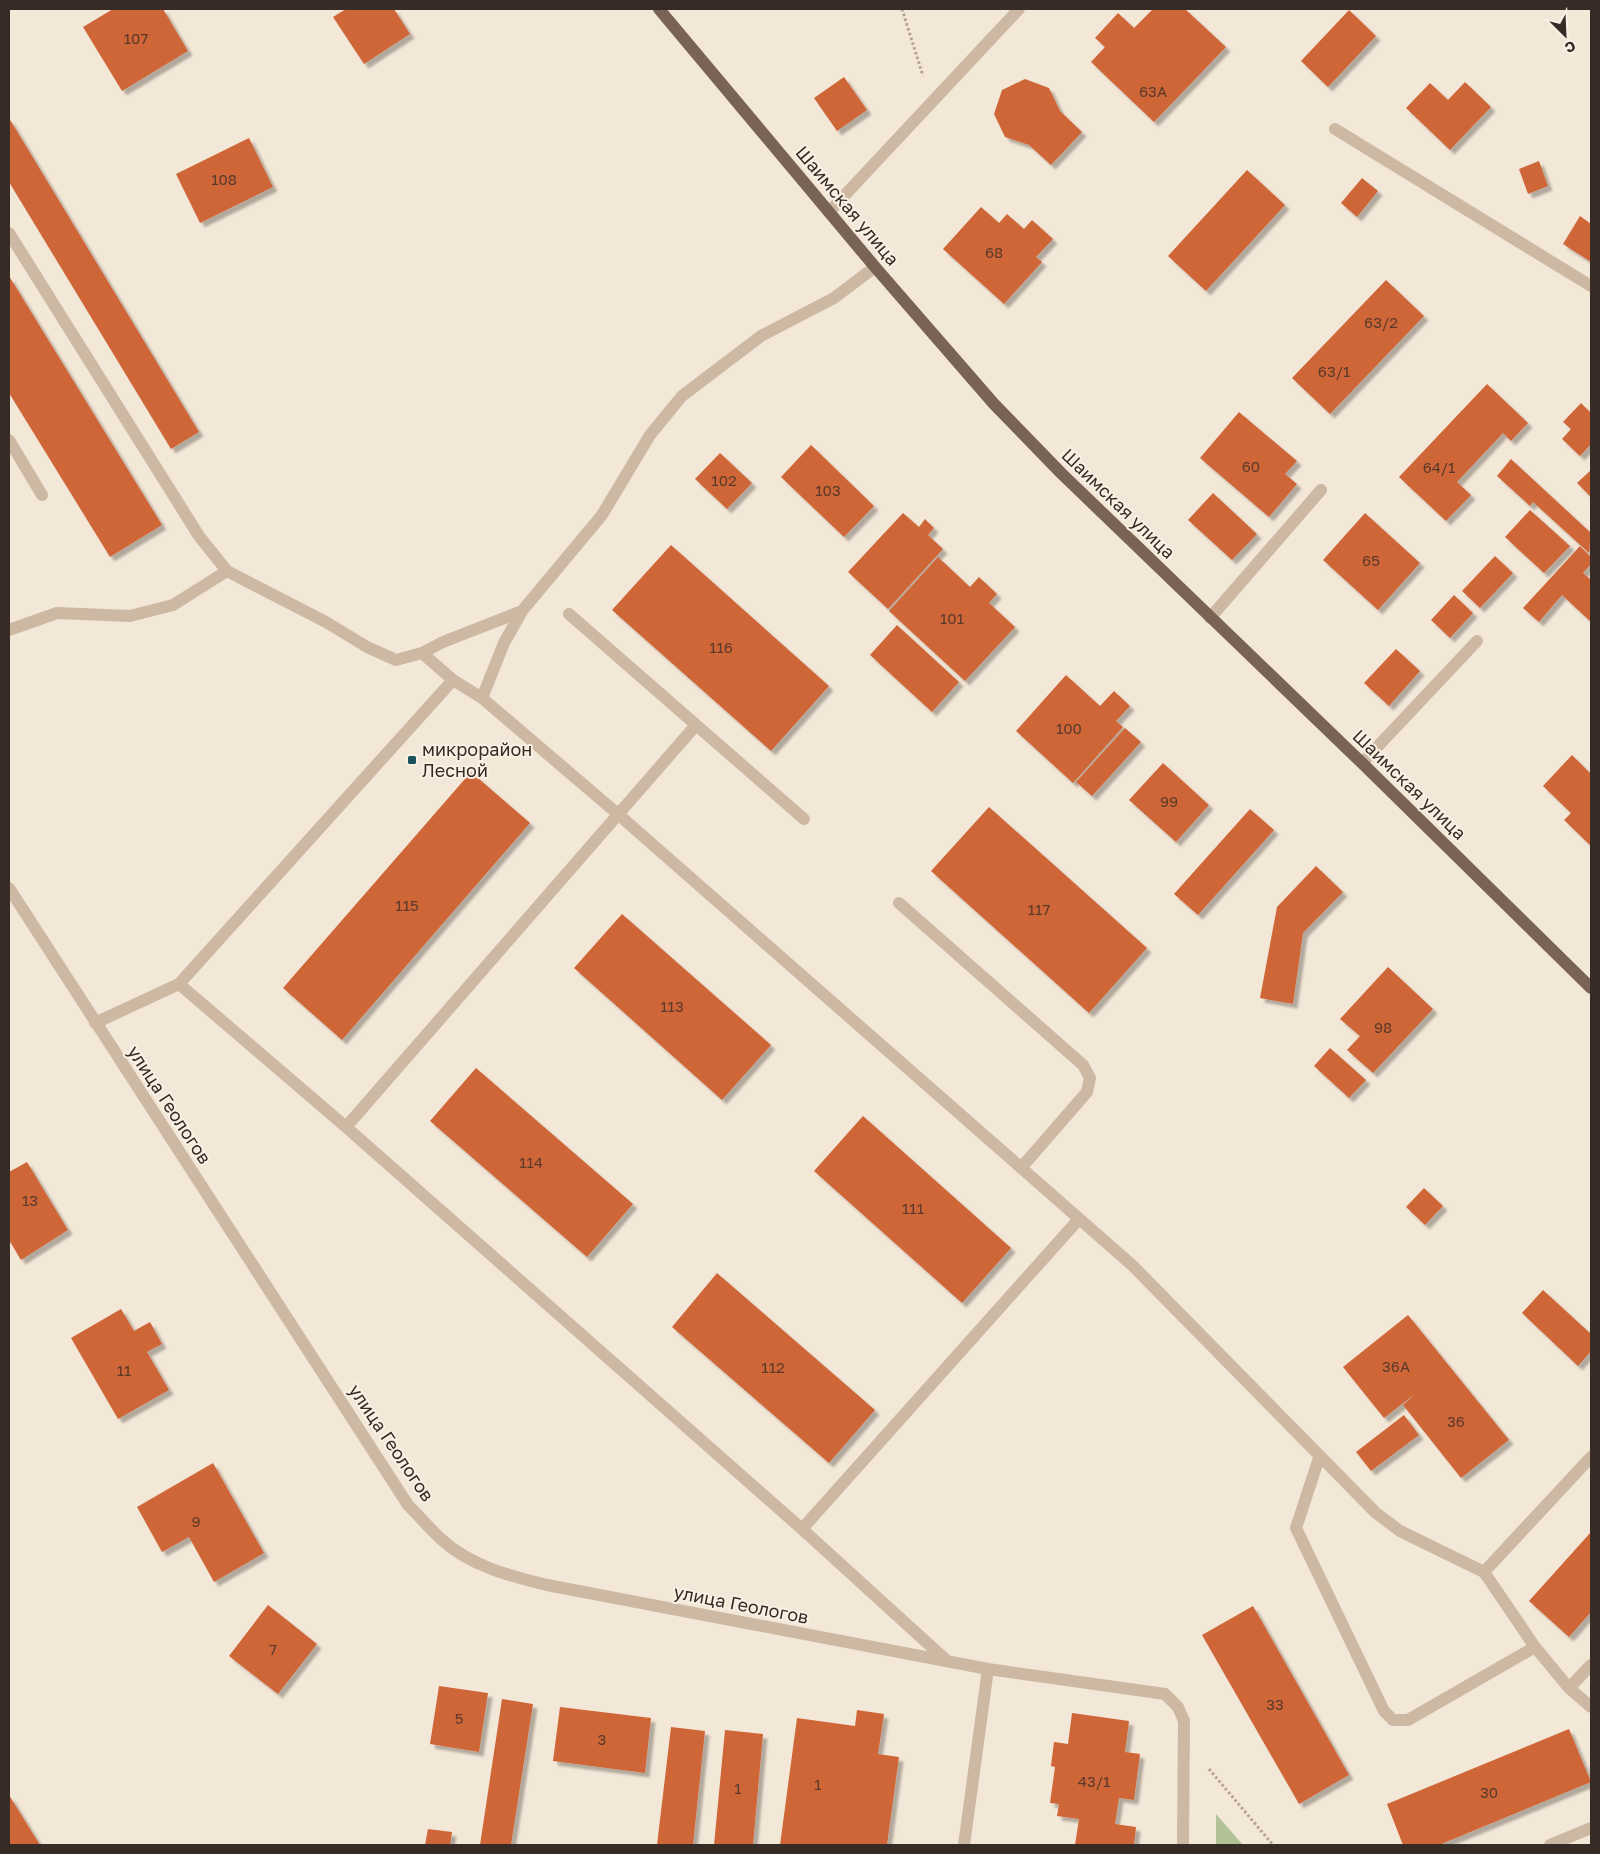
<svg xmlns="http://www.w3.org/2000/svg" width="1600" height="1854" viewBox="0 0 1600 1854" font-family="'Golos Text',sans-serif">
  <style>
    .green { fill: #b1c396 }
    .building { fill: #cf6639; filter: url(#shadow) }
    .lines { fill: none; stroke-linecap: round; stroke-linejoin: round }
    .path { stroke: #b7a28d; stroke-width: 3; stroke-dasharray: 2.5 2.5; stroke-linecap: butt }
    .minor { stroke: #ccb8a3; stroke-width: 12 }
    .major { stroke: #796355; stroke-width: 12 }
    .poi-dot { fill: #18525a; stroke: #faf1e4; stroke-width: 2 }
    .labels { text-anchor: middle; stroke-width: 4; stroke-linejoin: round; paint-order: stroke }
    .number-label { font-size: 15px; fill: #5c3a2a }
    .street-label { font-size: 18px; fill: #362b25; stroke: #faf1e4 }
    .poi-label { font-size: 18px; fill: #362b25; stroke: #faf1e4; text-anchor: start }
  </style>
  <defs>
    <filter id="shadow"><feDropShadow dx="4.5" dy="4.5" stdDeviation="1" flood-color="#0004"/></filter>
  </defs>
  <rect width="100%" height="100%" fill="#f3e7d7"/>
  <!-- green -->
  <path class="green" d="M 1216,1814 L 1243,1845 L 1216,1845 Z"/>
  <!-- building -->
  <path class="building" d="M 113,9 L 163,9 L 188,51 L 122,91 L 83,27 Z
    M 346,9 L 394,9 L 410,34 L 364,64 L 333,17 Z
    M 1153,9 L 1185,9 L 1226,47 L 1154,122 L 1091,62 L 1105,47 L 1095,38 L 1118,13 L 1134,28 Z
    M 1349,10 L 1376,36 L 1328,87 L 1301,61 Z
    M 844,77 L 867,110 L 837,131 L 814,98 Z
    M 1025,79 L 1049,88 L 1060,111 L 1082,132 L 1051,165 L 1029,145 L 1005,137 L 994,114 L 1002,90 Z
    M 1465,82 L 1491,107 L 1450,150 L 1406,108 L 1430,83 L 1448,100 Z
    M 9,118 L 199,432 L 171,449 L 9,182 Z
    M 249,138 L 273,187 L 200,223 L 176,174 Z
    M 1539,161 L 1548,186 L 1528,194 L 1519,169 Z
    M 1247,170 L 1285,205 L 1206,291 L 1168,256 Z
    M 1362,178 L 1378,191 L 1357,217 L 1341,203 Z
    M 981,207 L 999,223 L 1007,214 L 1024,229 L 1032,220 L 1053,239 L 1036,257 L 1042,262 L 1004,304 L 943,249 Z
    M 1580,216 L 1591,224 L 1591,262 L 1563,244 Z
    M 9,276 L 162,525 L 110,557 L 9,393 Z
    M 1386,280 L 1424,316 L 1330,414 L 1292,378 Z
    M 1487,384 L 1528,423 L 1511,441 L 1503,433 L 1457,482 L 1471,495 L 1446,521 L 1399,477 Z
    M 1581,403 L 1591,413 L 1591,444 L 1580,456 L 1562,439 L 1571,429 L 1563,422 Z
    M 1239,412 L 1297,461 L 1285,474 L 1297,484 L 1269,517 L 1200,458 Z
    M 811,445 L 874,506 L 844,537 L 781,477 Z
    M 720,453 L 752,483 L 727,509 L 695,479 Z
    M 1511,459 L 1591,533 L 1589,553 L 1533,502 L 1530,506 L 1497,476 Z
    M 1590,471 L 1591,472 L 1591,497 L 1577,483 Z
    M 1213,493 L 1257,534 L 1232,560 L 1188,520 Z
    M 1530,510 L 1570,546 L 1544,573 L 1505,537 Z
    M 903,513 L 919,527 L 925,519 L 934,528 L 928,535 L 943,549 L 888,609 L 848,572 Z
    M 1365,513 L 1420,563 L 1378,610 L 1323,560 Z
    M 671,545 L 829,686 L 771,751 L 612,610 Z
    M 1580,546 L 1591,557 L 1591,564 L 1583,573 L 1591,580 L 1591,622 L 1562,595 L 1539,622 L 1523,608 Z
    M 1495,556 L 1513,573 L 1480,608 L 1462,591 Z
    M 938,557 L 970,587 L 979,577 L 997,594 L 989,603 L 1015,627 L 965,681 L 889,611 Z
    M 1454,595 L 1473,613 L 1450,638 L 1431,620 Z
    M 897,625 L 959,682 L 932,712 L 870,655 Z
    M 1396,649 L 1420,671 L 1389,706 L 1364,683 Z
    M 1066,675 L 1100,706 L 1114,691 L 1130,706 L 1116,721 L 1123,727 L 1073,783 L 1016,731 Z
    M 1125,728 L 1141,742 L 1092,796 L 1076,782 Z
    M 1572,755 L 1591,774 L 1591,846 L 1564,820 L 1571,813 L 1543,786 Z
    M 1163,763 L 1209,805 L 1176,842 L 1129,800 Z
    M 471,772 L 530,823 L 342,1040 L 283,988 Z
    M 989,807 L 1147,948 L 1089,1013 L 931,871 Z
    M 1250,809 L 1274,830 L 1198,915 L 1174,894 Z
    M 1316,866 L 1343,892 L 1303,933 L 1293,1004 L 1260,998 L 1277,907 Z
    M 622,914 L 771,1045 L 722,1100 L 574,968 Z
    M 1388,967 L 1433,1009 L 1373,1073 L 1347,1050 L 1360,1036 L 1340,1019 Z
    M 1330,1048 L 1366,1080 L 1349,1098 L 1314,1066 Z
    M 476,1068 L 633,1204 L 587,1257 L 430,1121 Z
    M 863,1116 L 1011,1248 L 962,1303 L 814,1171 Z
    M 27,1162 L 68,1230 L 21,1260 L 9,1240 L 9,1172 Z
    M 1424,1188 L 1443,1206 L 1425,1225 L 1406,1207 Z
    M 717,1273 L 875,1410 L 829,1463 L 672,1327 Z
    M 1543,1290 L 1591,1334 L 1591,1351 L 1578,1366 L 1522,1313 Z
    M 121,1309 L 134,1331 L 150,1322 L 162,1344 L 147,1352 L 169,1390 L 118,1419 L 71,1338 Z
    M 1408,1315 L 1509,1440 L 1461,1478 L 1403,1405 L 1415,1394 L 1384,1418 L 1343,1367 Z
    M 1404,1415 L 1419,1435 L 1371,1471 L 1356,1452 Z
    M 213,1463 L 264,1553 L 214,1582 L 189,1537 L 162,1552 L 137,1507 Z
    M 1591,1532 L 1591,1612 L 1569,1637 L 1529,1601 Z
    M 268,1605 L 317,1644 L 278,1694 L 229,1656 Z
    M 1253,1606 L 1349,1775 L 1299,1804 L 1202,1635 Z
    M 439,1686 L 488,1693 L 479,1752 L 430,1744 Z
    M 502,1699 L 533,1704 L 511,1845 L 480,1845 Z
    M 560,1707 L 651,1718 L 645,1773 L 553,1761 Z
    M 857,1710 L 884,1714 L 878,1754 L 899,1757 L 887,1845 L 780,1845 L 797,1718 L 855,1726 Z
    M 1072,1713 L 1129,1721 L 1125,1752 L 1140,1754 L 1134,1800 L 1119,1798 L 1115,1824 L 1136,1827 L 1134,1845 L 1075,1845 L 1079,1819 L 1057,1816 L 1059,1804 L 1050,1803 L 1055,1767 L 1051,1766 L 1054,1742 L 1068,1744 Z
    M 671,1727 L 705,1731 L 693,1845 L 657,1845 Z
    M 1569,1729 L 1591,1782 L 1439,1845 L 1403,1845 L 1387,1804 Z
    M 725,1730 L 763,1734 L 753,1845 L 714,1845 Z
    M 9,1795 L 40,1845 L 9,1845 Z
    M 428,1829 L 452,1832 L 450,1845 L 425,1845 Z"/>
  <g class="lines">
    <!-- path -->
    <path class="path" d="M 902,9 L 923,76
      M 1209,1769 L 1273,1845"/>
    <!-- minor -->
    <path class="minor" d="M 1335,129 L 1591,286
      M 829,212 L 1019,9
      M 9,233 L 199,536 L 227,571 L 326,622 L 367,647 L 396,660 L 422,653 L 443,642 L 522,611
      M 9,440 L 42,495
      M 569,614 L 804,819
      M 1210,618 L 1321,490
      M 9,630 L 57,613 L 130,616 L 173,605 L 227,571
      M 422,653 L 453,680
      M 482,698 L 504,643 L 522,611 L 602,515 L 650,435 L 682,396 L 761,336 L 834,298 L 875,267
      M 1362,763 L 1477,641
      M 9,888 L 408,1505 C 419,1516 429,1528 441,1539 C 470,1566 510,1576 547,1585 L 988,1669 L 1165,1694 L 1178,1707 L 1184,1721 L 1183,1845
      M 899,903 L 1083,1065 L 1090,1078 L 1087,1092 L 1021,1168
      M 179,984 L 346,1127 L 696,725
      M 95,1023 L 179,984 L 453,680 L 482,698 L 619,815 L 1133,1266 L 1376,1513 L 1400,1531 L 1484,1572 L 1535,1647 L 1569,1688 L 1591,1707
      M 346,1127 L 802,1529 L 946,1660
      M 1319,1458 L 1296,1528 L 1384,1711 L 1393,1720 L 1408,1720 L 1535,1647
      M 802,1529 L 1079,1219
      M 1484,1572 L 1591,1457
      M 1569,1688 L 1591,1665
      M 964,1845 L 988,1669
      M 1550,1845 L 1591,1828"/>
    <!-- major -->
    <path class="major" d="M 659,9 L 875,267 L 994,404 L 1061,473 L 1362,763 L 1591,988"/>
  </g>
  <!-- markers -->
  <rect class="poi-dot" x="407" y="755" width="10" height="10" rx="2.5"/>
  <g class="labels">
    <!-- number labels -->
    <g class="number-label">
      <text x="136" y="44">107</text>
      <text x="1153" y="97">63А</text>
      <text x="224" y="185">108</text>
      <text x="994" y="258">68</text>
      <text x="1381" y="328">63/2</text>
      <text x="1334" y="377">63/1</text>
      <text x="1251" y="472">60</text>
      <text x="1439" y="473">64/1</text>
      <text x="724" y="486">102</text>
      <text x="828" y="496">103</text>
      <text x="1371" y="566">65</text>
      <text x="952" y="624">101</text>
      <text x="721" y="653">116</text>
      <text x="1069" y="734">100</text>
      <text x="1169" y="807">99</text>
      <text x="407" y="911">115</text>
      <text x="1039" y="915">117</text>
      <text x="672" y="1012">113</text>
      <text x="1383" y="1033">98</text>
      <text x="531" y="1168">114</text>
      <text x="30" y="1206">13</text>
      <text x="913" y="1214">111</text>
      <text x="1396" y="1372">36А</text>
      <text x="773" y="1373">112</text>
      <text x="124" y="1376">11</text>
      <text x="1456" y="1427">36</text>
      <text x="196" y="1527">9</text>
      <text x="273" y="1655">7</text>
      <text x="1275" y="1710">33</text>
      <text x="459" y="1724">5</text>
      <text x="602" y="1745">3</text>
      <text x="1094" y="1787">43/1</text>
      <text x="818" y="1790">1</text>
      <text x="738" y="1794">1</text>
      <text x="1489" y="1798">30</text>
    </g>
    <!-- street labels -->
    <g class="street-label">
      <text transform="translate(847 206) rotate(50)" y="6">Шаимская улица</text>
      <text transform="translate(1118 504) rotate(44)" y="6">Шаимская улица</text>
      <text transform="translate(1409 785) rotate(44)" y="6">Шаимская улица</text>
      <text transform="translate(169 1105) rotate(57)" y="6">улица Геологов</text>
      <text transform="translate(391 1443) rotate(56)" y="6">улица Геологов</text>
      <text transform="translate(741 1605) rotate(11)" y="6">улица Геологов</text>
    </g>
    <!-- poi labels -->
    <g class="poi-label">
      <text x="422" y="756">микрорайон<tspan x="422" dy="21">Лесной</tspan></text>
    </g>
  </g>
  <!-- border -->
  <rect width="1600" height="1854" fill="none" stroke="#362b25" stroke-width="20"/>
  <!-- north arrow -->
  <g transform="translate(1565 35) rotate(156)" stroke="#faf1e4" stroke-width="4" paint-order="stroke">
  <path d="M0-4L9 19L0 12L-9 19Z" fill="#362b25"/>
  <text y="-8" font-size="14" font-weight="bold" text-anchor="middle" fill="#362b25">С</text>
  </g>
</svg>
